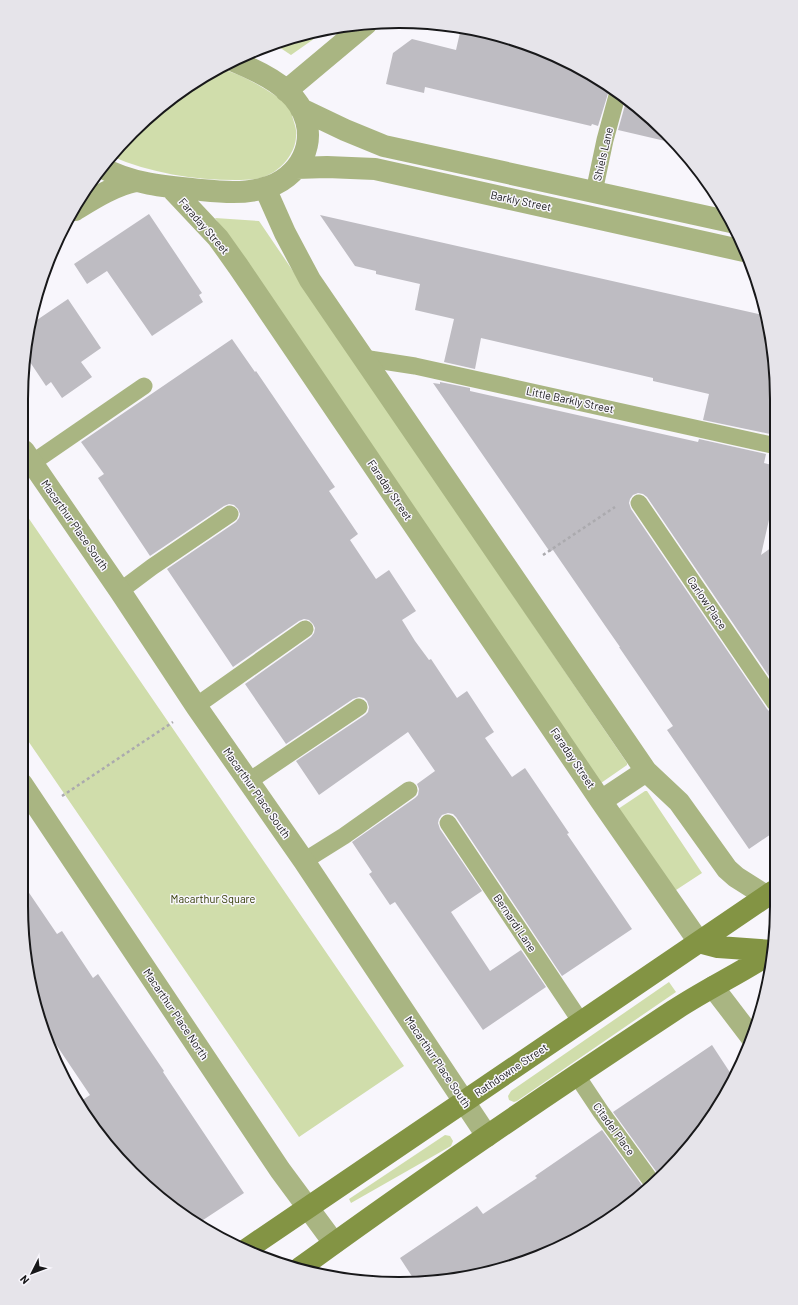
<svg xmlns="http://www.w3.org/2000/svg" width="798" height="1305" viewBox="0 0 798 1305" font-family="Barlow,sans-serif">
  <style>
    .green { fill: #d0ddab }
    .building { fill: #bebcc2 }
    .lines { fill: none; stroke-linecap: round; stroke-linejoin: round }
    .path { stroke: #abaaae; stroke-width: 2.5; stroke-dasharray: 3 3; stroke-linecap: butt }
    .service { stroke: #a9b582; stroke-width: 17 }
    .minor { stroke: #a9b582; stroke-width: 22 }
    .tertiary { stroke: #a9b582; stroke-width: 22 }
    .secondary { stroke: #839444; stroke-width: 22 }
    .labels { text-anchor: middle; stroke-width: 3; stroke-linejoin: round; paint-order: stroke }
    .street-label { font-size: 11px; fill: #18181a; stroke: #f8f6fc }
    .park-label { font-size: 11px; fill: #303900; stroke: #f8f6fc }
    .rim { fill: none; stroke: #18181a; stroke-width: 2 }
  </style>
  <rect width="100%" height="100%" fill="#f8f6fc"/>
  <!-- green -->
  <path class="green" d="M 328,29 L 291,55 L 273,43 L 277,41 Z
    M 219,68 C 240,74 258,84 276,96 C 279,98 284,100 286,102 C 290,107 292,114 293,119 C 295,125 297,131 296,137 C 295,154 281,170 266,176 C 257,180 245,180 236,180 C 194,180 150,173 111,156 L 150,115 L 210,72 Z
    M 215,218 L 259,221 L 627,763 L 627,765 L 601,783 L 598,782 Z
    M 23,510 L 404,1066 L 299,1137 L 22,732 Z
    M 645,791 L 647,791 L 702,873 L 673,892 L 618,809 Z
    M 669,982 L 676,992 L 517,1101 L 514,1102 L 509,1100 L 508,1096 L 511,1091 Z
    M 445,1135 L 450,1136 L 453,1141 L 451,1146 L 351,1203 L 349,1199 Z"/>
  <!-- building -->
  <path class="building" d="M 461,28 L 497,34 L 566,60 L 610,87 L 598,126 L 592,124 L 591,126 L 425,87 L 424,93 L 386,84 L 393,53 L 412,39 L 456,50 Z
    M 627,98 L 629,99 L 678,144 L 618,130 Z
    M 149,214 L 202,293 L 199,295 L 203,302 L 152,336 L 107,271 L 87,284 L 74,264 Z
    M 320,215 L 767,316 L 776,374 L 776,409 L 770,434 L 703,420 L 709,394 L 653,381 L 653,378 L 481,338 L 475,369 L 444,362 L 454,319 L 415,310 L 420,284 L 376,274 L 376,271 L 355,266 Z
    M 68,299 L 101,348 L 81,362 L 92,377 L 62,398 L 51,382 L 46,386 L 24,353 L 24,350 L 31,324 Z
    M 232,339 L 255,372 L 256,371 L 335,487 L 329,491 L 358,534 L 350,540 L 376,579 L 389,570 L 416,611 L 402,620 L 415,641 L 429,660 L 431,659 L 457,698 L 467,691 L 494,732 L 485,738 L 512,777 L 525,768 L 569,833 L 567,834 L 632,929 L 562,976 L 456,817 L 453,814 L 448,813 L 442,815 L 439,819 L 438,823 L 440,829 L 482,891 L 451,912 L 490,971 L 521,950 L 546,987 L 483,1030 L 395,902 L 390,905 L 369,874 L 372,872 L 352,842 L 415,798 L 418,795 L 419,789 L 417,784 L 435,771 L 408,732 L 319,795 L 296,761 L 365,715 L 368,712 L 369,707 L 367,701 L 364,698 L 359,697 L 353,699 L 286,744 L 245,684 L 311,637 L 314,633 L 315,628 L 313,624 L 309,620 L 304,619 L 299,621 L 233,667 L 167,569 L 236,522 L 239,518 L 240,514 L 238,509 L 234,505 L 229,504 L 224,506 L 150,556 L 98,478 L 104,474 L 81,442 Z
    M 440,382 L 470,388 L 470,391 L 698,442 L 699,439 L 766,454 L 764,463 L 776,466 L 776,489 L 761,555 L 775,545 L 775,685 L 647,497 L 643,494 L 638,493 L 633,495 L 630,499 L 629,503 L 631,509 L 767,709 L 770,712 L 775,713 L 774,832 L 749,849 L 667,730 L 673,726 L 619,647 L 620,647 L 606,627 L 553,550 L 550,552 L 433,383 L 440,384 Z
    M 21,881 L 57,934 L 62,931 L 93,978 L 98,974 L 164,1071 L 163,1072 L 244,1193 L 197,1224 L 189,1220 L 99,1136 L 81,1101 L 90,1095 L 53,1040 L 49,1042 L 41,1027 L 21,906 Z
    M 712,1045 L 733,1077 L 699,1136 L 658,1174 L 613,1112 Z
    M 602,1130 L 644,1188 L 609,1220 L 520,1264 L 415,1281 L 400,1258 L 477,1206 L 483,1214 L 537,1178 L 535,1176 Z"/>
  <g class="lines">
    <!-- path -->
    <path class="path" d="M 543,555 L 615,507
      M 62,796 L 173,722"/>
    <!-- service -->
    <path class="service" d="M 594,192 L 605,140 L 618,92
      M 363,358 L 415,366 L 776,446
      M 32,463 L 144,386
      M 639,503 L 775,703
      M 120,591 L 152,567 L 230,514
      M 196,706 L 305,629
      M 249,781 L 359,707
      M 448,823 L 581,1022
      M 304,861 L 344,836 L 409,790
      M 577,1076 L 601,1112 L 651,1181"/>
    <!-- minor -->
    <path class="minor" d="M 286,91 L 366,24
      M 301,109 L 345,130 L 384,146 L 731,222
      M 101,167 C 131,184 167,187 201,190 C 222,192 244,194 264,188 C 281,184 296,172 303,157 C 314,133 306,108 287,91 C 273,78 251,68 234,61
      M 296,168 L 327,167 L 375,169 L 744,251
      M 170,187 L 218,238 L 238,266 L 601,801 L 699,942
      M 265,188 L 285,233 L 310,280 L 646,771 L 679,802 L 727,869 L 736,877 L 766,896
      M 75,210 C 93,199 115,185 136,181
      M 24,451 L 120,591 L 196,706 L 304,861 L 487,1136
      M 22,784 L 280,1170 L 334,1243
      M 601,801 L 646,771"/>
    <!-- tertiary -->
    <path class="tertiary" d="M 713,987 L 752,1038"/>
    <!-- secondary -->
    <path class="secondary" d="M 699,942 L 718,947 L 773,951
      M 247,1249 L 774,891
      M 300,1268 C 422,1179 547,1094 673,1011 C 706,989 741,973 774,951"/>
  </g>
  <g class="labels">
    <!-- street labels -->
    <g class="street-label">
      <text transform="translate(603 154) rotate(-77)" y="4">Shiels Lane</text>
      <text transform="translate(521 201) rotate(12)" y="4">Barkly Street</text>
      <text transform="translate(204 226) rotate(49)" y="4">Faraday Street</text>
      <text transform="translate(570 400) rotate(12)" y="4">Little Barkly Street</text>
      <text transform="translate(390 490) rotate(56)" y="4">Faraday Street</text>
      <text transform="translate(75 525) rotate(55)" y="4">Macarthur Place South</text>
      <text transform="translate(707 603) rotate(56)" y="4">Carlow Place</text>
      <text transform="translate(573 758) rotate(56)" y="4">Faraday Street</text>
      <text transform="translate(257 793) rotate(55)" y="4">Macarthur Place South</text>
      <text transform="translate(515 923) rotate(56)" y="4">Bernardi Lane</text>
      <text transform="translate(176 1014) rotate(56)" y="4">Macarthur Place North</text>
      <text transform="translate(438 1062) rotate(56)" y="4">Macarthur Place South</text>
      <text transform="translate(511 1070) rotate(-34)" y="4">Rathdowne Street</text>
      <text transform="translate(614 1129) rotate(54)" y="4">Citadel Place</text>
    </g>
    <!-- park labels -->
    <g class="park-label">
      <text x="213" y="903">Macarthur Square</text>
    </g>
  </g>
  <!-- crop -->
  <path d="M0 0H798V1305H0ZM399 28H399A371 371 0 0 1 770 399V906A371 371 0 0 1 399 1277H399A371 371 0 0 1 28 906V399A371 371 0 0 1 399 28Z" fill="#e6e4ea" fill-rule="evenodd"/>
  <path class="rim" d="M399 28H399A371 371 0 0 1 770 399V906A371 371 0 0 1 399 1277H399A371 371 0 0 1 28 906V399A371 371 0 0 1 399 28Z"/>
  <!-- north arrow -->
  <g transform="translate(32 1273) rotate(228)" stroke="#f8f6fc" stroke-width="3" paint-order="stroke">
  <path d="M0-3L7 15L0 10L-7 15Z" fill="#18181a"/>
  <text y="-6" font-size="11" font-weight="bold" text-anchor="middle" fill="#18181a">N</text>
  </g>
</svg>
